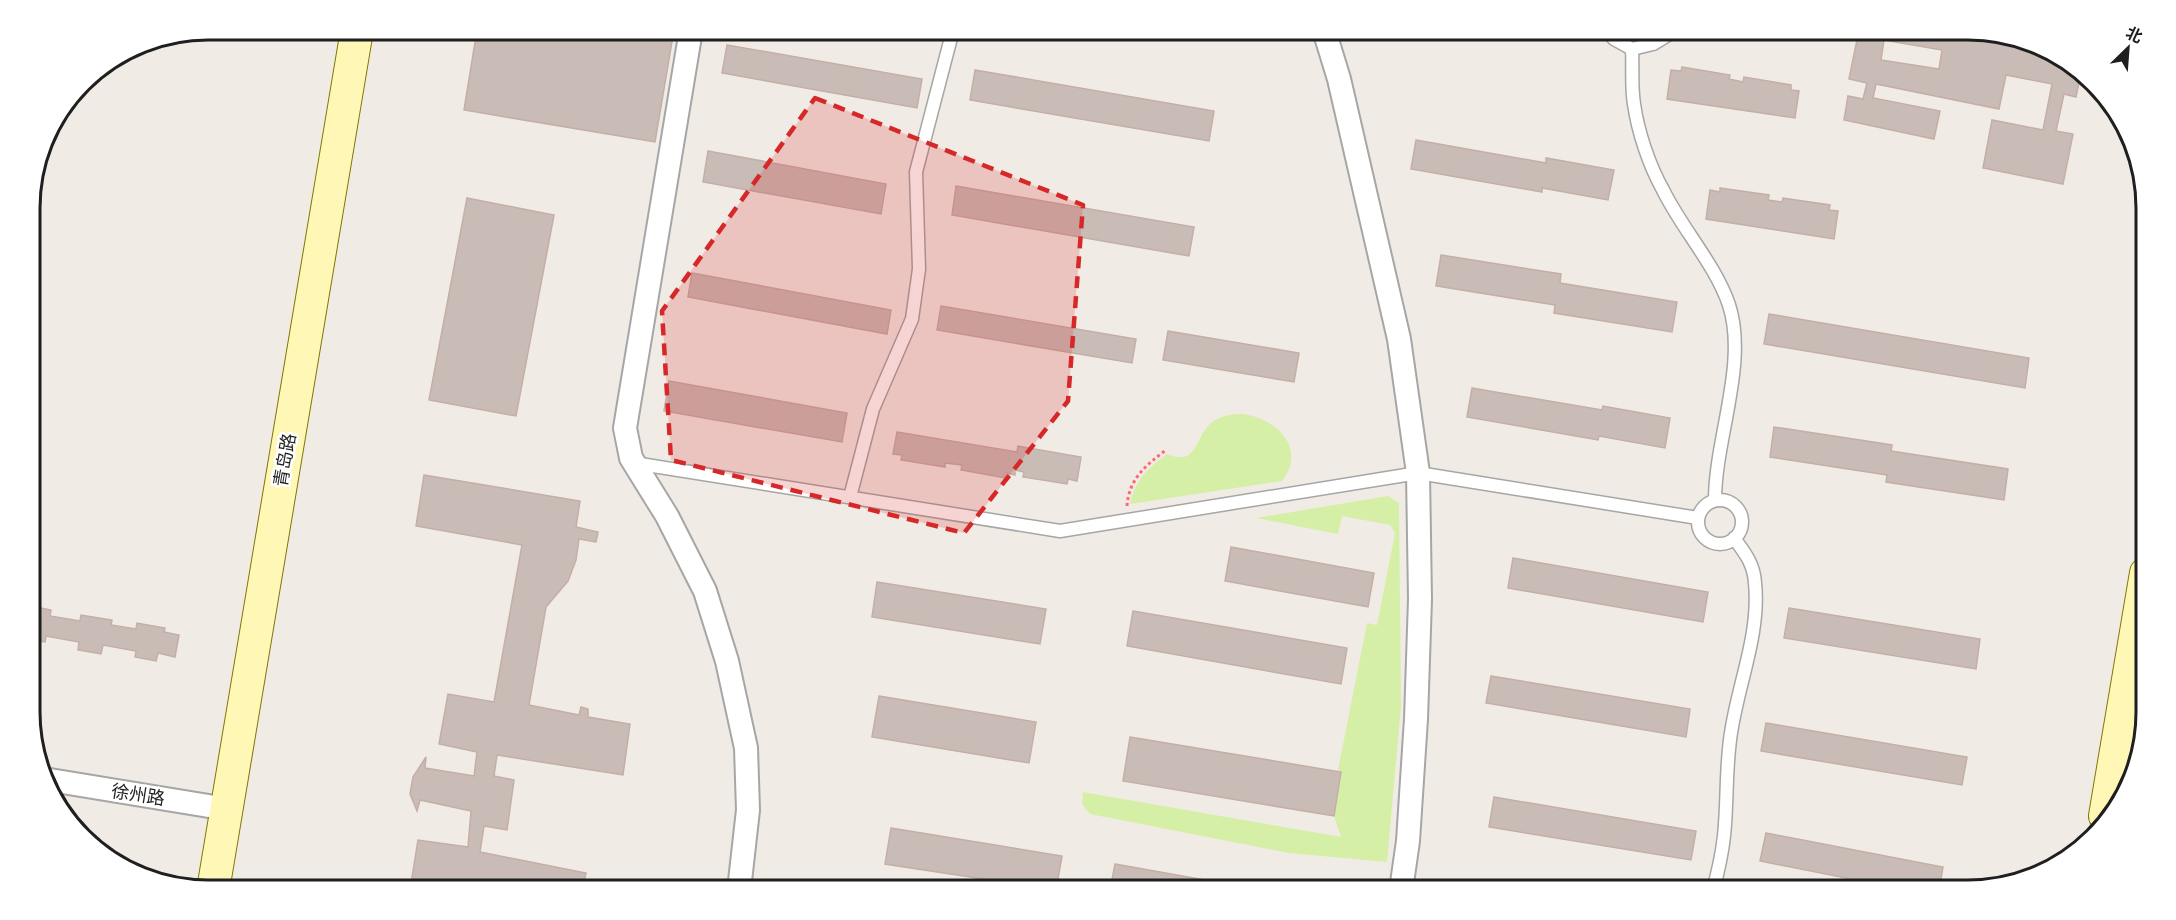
<svg xmlns="http://www.w3.org/2000/svg" width="2176" height="920" viewBox="0 0 2176 920" font-family="Roboto,'Noto Sans SC',sans-serif">
  <style>
    .grass { fill: #d5f0a6 }
    .building { fill: #c9bcb7; stroke: #c4aea5; stroke-width: 1.5; fill-rule: evenodd }
    .lines { fill: none; stroke-linecap: round; stroke-linejoin: round }
    .lane-casing { stroke: #a6a6a6; stroke-width: 15 }
    .street-casing { stroke: #a6a6a6; stroke-width: 26 }
    .secondary-casing { stroke: #7d7700; stroke-width: 34 }
    .path { stroke: #ff686f; stroke-width: 3; stroke-dasharray: 3 3; stroke-linecap: butt }
    .lane { stroke: #fff; stroke-width: 12 }
    .street { stroke: #fff; stroke-width: 22 }
    .secondary { stroke: #fff7b5; stroke-width: 32 }
    .marked { fill: #d62828; fill-opacity: 0.2; stroke: #d62828; stroke-width: 4.5; stroke-dasharray: 12 8; stroke-linejoin: round }
    .labels { text-anchor: middle; stroke-width: 5; stroke-linejoin: round; paint-order: stroke }
    .street-label { font-size: 18px; fill: #1f1f1f; stroke: #fff }
    .rim { fill: none; stroke: #1f1f1f; stroke-width: 3 }
  </style>
  <rect width="100%" height="100%" fill="#f1ebe5"/>
  <!-- grass -->
  <path class="grass" d="M 1243,414 C 1275,418 1308,448 1282,481 L 1130,504 C 1136,479 1147,469 1167,454 C 1198,467 1194,438 1211,423 C 1221,415 1231,414 1243,414 Z
    M 1388,496 L 1399,503 L 1401,707 L 1387,862 L 1289,853 L 1090,814 L 1082,804 L 1083,792 L 1341,837 L 1334,816 L 1341,773 L 1338,770 L 1367,623 L 1377,625 L 1395,533 L 1390,525 L 1342,516 L 1338,534 L 1256,518 Z"/>
  <!-- building -->
  <path class="building" d="M 477,30 L 674,30 L 655,142 L 464,110 Z
    M 1233,30 L 1269,30 L 1268,35 Z
    M 1859,30 L 1968,30 L 2036,43 L 2080,78 L 2076,97 L 2064,94 L 2056,131 L 2073,134 L 2063,184 L 1983,168 L 1992,120 L 2043,130 L 2052,84 L 2006,75 L 1999,109 L 1876,84 L 1873,98 L 1940,111 L 1934,139 L 1844,120 L 1848,96 L 1863,99 L 1867,83 L 1849,79 ZM 1884,40 L 1942,50 L 1939,69 L 1881,60 Z
    M 727,45 L 922,79 L 917,108 L 722,73 Z
    M 1682,67 L 1730,75 L 1729,79 L 1743,82 L 1744,77 L 1791,85 L 1791,90 L 1799,91 L 1795,118 L 1667,99 L 1671,70 L 1681,71 Z
    M 975,70 L 1214,111 L 1209,141 L 970,100 Z
    M 1416,140 L 1546,163 L 1546,158 L 1614,170 L 1608,200 L 1542,188 L 1542,192 L 1411,169 Z
    M 708,151 L 886,184 L 881,214 L 703,182 Z
    M 956,186 L 1194,227 L 1189,256 L 952,215 Z
    M 1720,188 L 1769,195 L 1768,200 L 1782,202 L 1783,198 L 1830,205 L 1829,210 L 1838,211 L 1834,239 L 1706,219 L 1710,190 L 1720,192 Z
    M 467,198 L 554,215 L 516,416 L 429,400 Z
    M 1441,255 L 1561,274 L 1560,283 L 1677,302 L 1672,332 L 1554,313 L 1555,305 L 1436,286 Z
    M 692,273 L 891,310 L 887,334 L 688,297 Z
    M 941,306 L 1136,339 L 1132,363 L 937,330 Z
    M 1769,314 L 2029,358 L 2025,388 L 1764,344 Z
    M 1168,331 L 1299,353 L 1294,382 L 1163,360 Z
    M 669,381 L 847,413 L 842,442 L 664,411 Z
    M 1472,388 L 1602,410 L 1603,406 L 1670,418 L 1665,448 L 1599,436 L 1598,440 L 1467,417 Z
    M 1774,427 L 1892,445 L 1891,451 L 2008,469 L 2004,500 L 1886,482 L 1887,475 L 1770,457 Z
    M 897,432 L 1017,452 L 1018,446 L 1081,457 L 1077,481 L 1068,479 L 1067,484 L 1023,477 L 1024,472 L 1015,470 L 1015,475 L 1006,473 L 1005,478 L 961,470 L 962,465 L 945,463 L 945,467 L 901,460 L 902,455 L 893,454 Z
    M 424,475 L 580,501 L 576,527 L 598,532 L 596,542 L 579,539 L 576,560 L 568,581 L 546,607 L 529,705 L 579,715 L 581,707 L 588,709 L 588,717 L 630,724 L 623,775 L 497,755 L 494,776 L 514,780 L 507,830 L 484,826 L 480,852 L 586,873 L 582,890 L 410,890 L 418,840 L 468,847 L 471,811 L 420,800 L 417,811 L 410,794 L 413,777 L 426,757 L 425,768 L 474,776 L 477,752 L 439,744 L 448,694 L 494,702 L 522,545 L 416,526 Z
    M 1231,547 L 1374,573 L 1368,607 L 1225,581 Z
    M 1513,558 L 1708,592 L 1703,622 L 1508,588 Z
    M 877,582 L 1046,609 L 1040,644 L 872,617 Z
    M 31,606 L 51,610 L 50,616 L 80,621 L 81,615 L 112,620 L 111,625 L 136,629 L 137,623 L 165,628 L 164,632 L 179,635 L 175,657 L 158,653 L 156,661 L 135,657 L 136,651 L 103,645 L 101,654 L 78,650 L 79,642 L 46,636 L 45,642 L 31,640 Z
    M 1789,608 L 1980,639 L 1976,669 L 1784,638 Z
    M 1133,611 L 1347,648 L 1341,684 L 1127,646 Z
    M 1491,676 L 1690,709 L 1686,737 L 1486,703 Z
    M 879,696 L 1036,722 L 1029,763 L 872,737 Z
    M 1766,723 L 1967,757 L 1962,785 L 1761,751 Z
    M 1130,737 L 1341,772 L 1334,816 L 1123,781 Z
    M 1494,797 L 1696,831 L 1691,860 L 1489,827 Z
    M 891,828 L 1062,856 L 1056,890 L 885,864 Z
    M 1766,833 L 1943,867 L 1939,890 L 1906,890 L 1760,861 Z
    M 1115,864 L 1261,890 L 1110,890 Z"/>
  <g class="lines">
    <!-- lane casing -->
    <g class="lane-casing">
      <path id="lane" d="M 1606,30 L 1614,39 L 1632,49 L 1653,44 L 1676,30
        M 1632,49 C 1633,67 1631,86 1634,104 C 1638,132 1649,165 1663,190 C 1682,229 1715,264 1729,305 C 1748,363 1715,439 1715,500
        M 634,463 L 1060,531 L 1418,473 L 1698,518
        M 850,497 L 873,409 L 912,319 L 919,269 L 916,172 L 953,30
        M1698 522a22 22 0 1 1 44 0a22 22 0 1 1-44 0Z
        M 1713,890 C 1718,872 1722,854 1724,836 C 1728,799 1725,763 1732,727 C 1740,679 1760,632 1755,583 C 1754,564 1745,553 1734,538"/>
    </g>
    <!-- street casing -->
    <g class="street-casing">
      <path id="street" d="M 691,30 L 625,428 L 631,458 L 667,516 L 705,591 L 727,661 L 746,748 L 748,810 L 739,890
        M 1324,30 L 1339,79 L 1399,339 L 1418,473 L 1420,599 L 1416,719 L 1408,841 L 1401,890
        M 50,780 L 227,809"/>
    </g>
    <!-- secondary casing -->
    <g class="secondary-casing">
      <path id="secondary" d="M 2105,816 L 2146,573
        M 213,890 L 357,30"/>
    </g>
    <!-- path -->
    <path class="path" d="M 1127,506 C 1129,479 1145,466 1166,450"/>
    <!-- lane -->
    <use href="#lane" class="lane"/>
    <!-- street -->
    <use href="#street" class="street"/>
    <!-- secondary -->
    <use href="#secondary" class="secondary"/>
  </g>
  <!-- marked area -->
  <path class="marked" d="M 815,98 L 1083,205 L 1068,401 L 964,533 L 671,460 L 662,311 Z"/>
  <g class="labels">
    <!-- street labels -->
    <g class="street-label">
      <text transform="translate(285 460) rotate(-80)" y="6">青岛路</text>
      <text transform="translate(138 795) rotate(9)" y="6">徐州路</text>
    </g>
  </g>
  <!-- crop -->
  <path d="M0 0H2176V920H0ZM208 40H1968A168 168 0 0 1 2136 208V712A168 168 0 0 1 1968 880H208A168 168 0 0 1 40 712V208A168 168 0 0 1 208 40Z" fill="#fff" fill-rule="evenodd"/>
  <path class="rim" d="M208 40H1968A168 168 0 0 1 2136 208V712A168 168 0 0 1 1968 880H208A168 168 0 0 1 40 712V208A168 168 0 0 1 208 40Z"/>
  <!-- north arrow -->
  <g transform="translate(2128 48) rotate(25)" stroke="#ffffff" stroke-width="4.5" paint-order="stroke">
  <path d="M0-4.5L10 22L0 15L-10 22Z" fill="#1f1f1f"/>
  <text y="-9" font-size="16" font-weight="bold" text-anchor="middle" fill="#1f1f1f">北</text>
  </g>
</svg>
